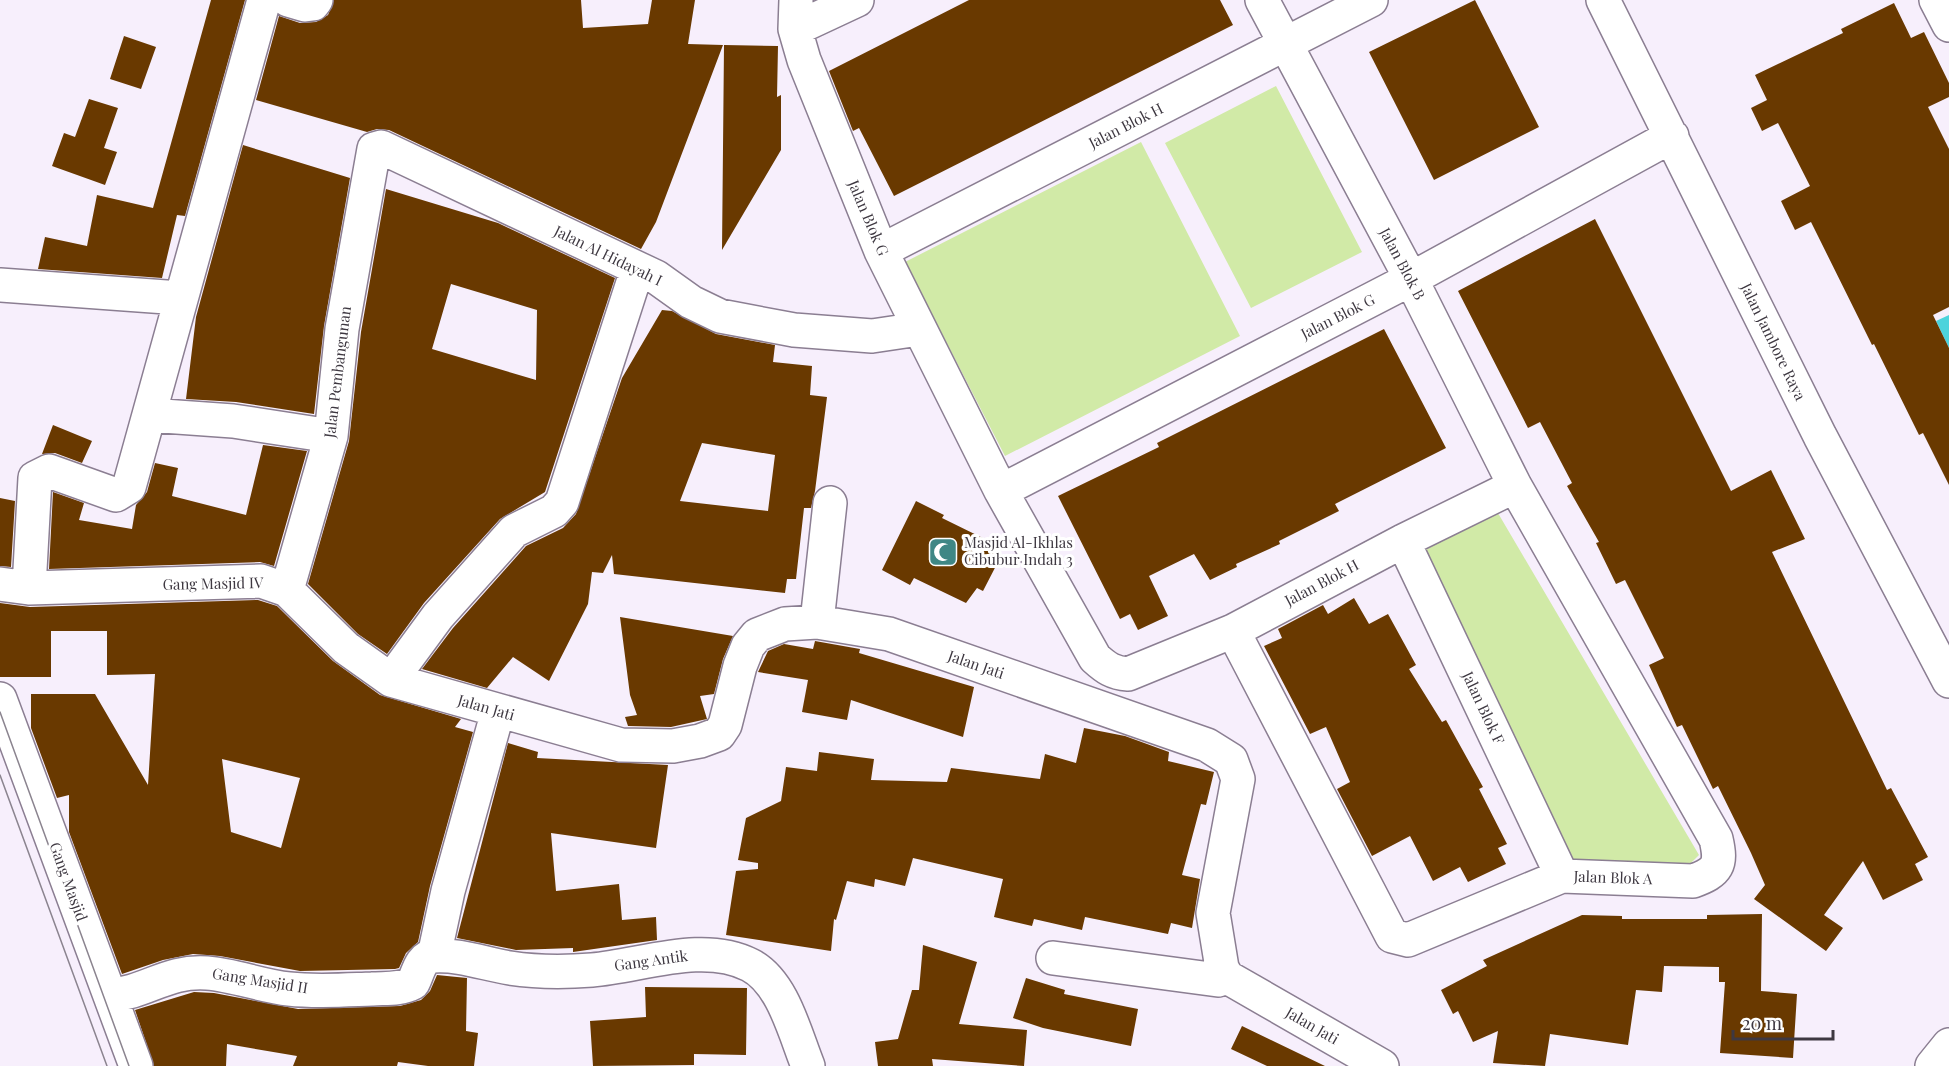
<svg xmlns="http://www.w3.org/2000/svg" width="1949" height="1066" viewBox="0 0 1949 1066" font-family="'Playfair Display',serif">
  <style>
    .green { fill: #d1eaa7 }
    .water { fill: #4cd3dc }
    .building { fill: #693900; fill-rule: evenodd }
    .lines { fill: none; stroke-linecap: round; stroke-linejoin: round }
    .minor-casing { stroke: #8b7e92; stroke-width: 36 }
    .minor { stroke: #fff; stroke-width: 33 }
    .tram { stroke: #8b848f; stroke-width: 1.5 }
    .labels { text-anchor: middle; stroke-width: 6; stroke-linejoin: round; paint-order: stroke }
    .street-label { font-size: 15px; fill: #3e3841; stroke: #fff }
    .poi-label { font-size: 15px; fill: #3e3841; stroke: #fff; text-anchor: start }
  </style>
  <rect width="100%" height="100%" fill="#f7effc"/>
  <!-- green -->
  <path class="green" d="M 1276,86 L 1362,252 L 1251,308 L 1165,143 Z
    M 1141,142 L 1240,336 L 1005,456 L 905,262 Z
    M 1495,508 L 1699,855 L 1674,880 L 1568,859 L 1424,551 Z"/>
  <!-- water -->
  <path class="water" d="M 1949,315 L 1949,348 L 1936,321 Z"/>
  <!-- building -->
  <path class="building" d="M 211,0 L 245,0 L 185,216 L 177,215 L 162,278 L 38,269 L 45,237 L 87,246 L 97,195 L 153,208 Z
    M 334,0 L 581,0 L 583,28 L 648,24 L 652,0 L 695,0 L 688,44 L 723,45 L 656,222 L 641,249 L 389,130 L 377,129 L 367,132 L 256,100 L 279,16 L 300,23 L 316,22 L 328,15 Z
    M 969,0 L 1220,0 L 1233,25 L 894,196 L 859,128 L 853,131 L 829,71 Z
    M 1475,0 L 1539,127 L 1434,180 L 1369,52 Z
    M 1894,3 L 1911,38 L 1924,32 L 1949,83 L 1949,97 L 1928,107 L 1949,149 L 1949,307 L 1933,315 L 1949,348 L 1949,485 L 1923,433 L 1919,435 L 1874,344 L 1872,345 L 1811,222 L 1795,230 L 1781,201 L 1810,186 L 1778,123 L 1762,131 L 1751,108 L 1767,100 L 1755,75 L 1843,33 L 1841,29 Z
    M 124,36 L 156,47 L 141,89 L 110,79 Z
    M 724,45 L 778,46 L 777,97 L 781,95 L 781,150 L 722,250 Z
    M 89,99 L 118,108 L 104,148 L 117,152 L 105,185 L 52,166 L 64,133 L 75,137 Z
    M 243,145 L 350,178 L 324,326 L 314,414 L 236,402 L 186,399 L 196,317 Z
    M 386,189 L 498,223 L 615,278 L 545,492 L 500,519 L 424,603 L 387,654 L 358,634 L 308,584 L 349,441 L 361,332 ZM 451,284 L 537,310 L 536,380 L 432,349 Z
    M 1595,219 L 1731,491 L 1771,470 L 1805,539 L 1772,552 L 1887,790 L 1891,788 L 1928,857 L 1915,864 L 1923,880 L 1883,900 L 1863,861 L 1824,915 L 1843,928 L 1826,951 L 1754,899 L 1765,885 L 1751,853 L 1718,786 L 1713,789 L 1682,725 L 1677,727 L 1649,665 L 1664,658 L 1625,580 L 1616,584 L 1596,543 L 1599,542 L 1567,486 L 1572,483 L 1540,422 L 1528,428 L 1458,291 Z
    M 662,310 L 672,311 L 716,334 L 775,345 L 773,362 L 812,366 L 810,395 L 827,397 L 815,491 L 811,508 L 804,508 L 796,579 L 787,579 L 785,593 L 614,574 L 612,555 L 603,573 L 592,572 L 588,604 L 549,681 L 513,657 L 487,688 L 422,669 L 453,628 L 526,546 L 563,528 L 576,514 L 622,378 ZM 702,443 L 775,455 L 768,511 L 680,501 Z
    M 1384,329 L 1446,448 L 1335,504 L 1339,511 L 1279,541 L 1280,544 L 1236,564 L 1237,567 L 1210,580 L 1194,554 L 1149,576 L 1168,616 L 1138,630 L 1130,614 L 1120,619 L 1058,496 L 1159,447 L 1157,443 Z
    M 53,425 L 92,441 L 82,463 L 55,453 L 42,454 Z
    M 263,445 L 307,451 L 274,566 L 260,562 L 49,569 L 53,492 L 84,503 L 79,520 L 132,529 L 136,505 L 147,492 L 155,463 L 178,468 L 172,496 L 246,515 Z
    M 0,498 L 15,501 L 11,567 L 0,566 Z
    M 916,501 L 944,515 L 942,518 L 999,546 L 993,558 L 999,560 L 983,591 L 977,588 L 966,603 L 914,578 L 910,585 L 882,570 Z
    M 1354,598 L 1369,624 L 1388,614 L 1416,665 L 1409,669 L 1442,722 L 1446,720 L 1483,787 L 1479,789 L 1507,844 L 1498,848 L 1506,864 L 1468,882 L 1460,867 L 1433,881 L 1410,836 L 1372,856 L 1337,789 L 1350,782 L 1326,727 L 1310,734 L 1264,646 L 1282,638 L 1278,629 L 1323,605 L 1328,614 Z
    M 258,600 L 277,606 L 333,661 L 380,695 L 461,719 L 455,727 L 473,732 L 430,886 L 418,942 L 406,953 L 399,968 L 395,969 L 300,971 L 220,956 L 193,954 L 163,960 L 122,974 L 69,832 L 69,795 L 57,798 L 31,728 L 31,694 L 95,694 L 148,785 L 155,674 L 107,675 L 107,631 L 51,631 L 51,677 L 0,677 L 0,603 L 30,607 ZM 222,759 L 300,778 L 281,848 L 231,832 Z
    M 620,617 L 733,636 L 723,659 L 714,694 L 700,696 L 707,719 L 671,727 L 628,726 L 625,717 L 637,715 L 630,695 Z
    M 815,641 L 860,649 L 859,653 L 974,687 L 963,737 L 851,700 L 847,720 L 802,712 L 808,680 L 758,672 L 768,651 L 784,644 L 813,649 Z
    M 1084,728 L 1125,736 L 1169,752 L 1168,761 L 1214,772 L 1206,805 L 1201,804 L 1182,875 L 1200,879 L 1192,928 L 1171,923 L 1168,934 L 1085,917 L 1082,930 L 1034,919 L 1032,926 L 994,917 L 1003,879 L 913,858 L 905,886 L 875,879 L 874,887 L 847,881 L 836,920 L 834,919 L 831,951 L 726,935 L 736,871 L 758,869 L 758,863 L 738,860 L 746,818 L 781,801 L 786,767 L 817,771 L 819,752 L 874,759 L 871,780 L 947,782 L 951,768 L 1040,779 L 1045,754 L 1076,763 Z
    M 508,743 L 538,752 L 537,758 L 668,765 L 656,848 L 551,833 L 556,891 L 619,884 L 622,920 L 656,917 L 657,940 L 573,952 L 573,948 L 516,950 L 457,938 Z
    M 1762,914 L 1761,991 L 1797,994 L 1793,1058 L 1720,1053 L 1725,982 L 1719,982 L 1719,967 L 1664,966 L 1662,992 L 1636,990 L 1628,1045 L 1550,1034 L 1545,1066 L 1493,1063 L 1498,1031 L 1473,1042 L 1458,1011 L 1453,1014 L 1441,990 L 1487,966 L 1483,960 L 1582,915 L 1622,916 L 1622,919 L 1707,919 L 1707,915 Z
    M 923,945 L 977,962 L 959,1024 L 1027,1030 L 1024,1066 L 932,1059 L 933,1066 L 878,1066 L 875,1042 L 898,1039 L 912,990 L 919,990 Z
    M 437,975 L 467,978 L 466,1031 L 478,1033 L 474,1066 L 428,1066 L 398,1062 L 397,1066 L 293,1066 L 297,1056 L 227,1044 L 226,1066 L 154,1066 L 135,1010 L 194,992 L 214,993 L 298,1009 L 400,1006 L 421,1000 L 430,991 Z
    M 1026,978 L 1065,990 L 1064,994 L 1138,1009 L 1131,1046 L 1043,1028 L 1013,1018 Z
    M 645,987 L 747,988 L 746,1055 L 694,1054 L 694,1065 L 593,1066 L 590,1021 L 646,1017 Z
    M 1242,1026 L 1325,1066 L 1267,1066 L 1231,1049 Z"/>
  <g class="lines">
    <!-- minor casing -->
    <g class="minor-casing">
      <path id="minor" d="M 288,0 L 305,5 L 313,4 L 316,0
        M 796,0 L 795,29 L 804,60 L 881,251 L 1001,491 L 1095,658 C 1106,668 1113,673 1128,674 L 1233,631 L 1403,541 L 1515,486
        M 1603,0 L 1820,436 L 1949,681
        M 1936,0 L 1949,25
        M 795,29 L 857,0
        M 881,251 L 1371,0
        M 0,285 L 180,298
        M 149,415 L 233,421 L 331,436
        M 1001,491 L 1411,279 L 1672,136
        M 1403,541 L 1562,876
        M 0,584 L 29,588 L 261,581 L 287,590 L 346,648 L 391,680 L 621,745 L 673,746 L 700,741 L 719,734 L 725,725 L 740,666 L 748,646 L 757,635 L 785,624 L 817,622 L 889,634 L 1207,745 L 1231,760 L 1238,779 L 1213,913 L 1222,968 L 1227,977 L 1382,1066
        M 29,588 L 35,478 L 49,471 L 116,495 L 129,487 L 264,0
        M 287,590 L 331,436 L 342,329 L 374,149 L 381,147 L 656,277 L 691,302 L 720,316 L 794,330 L 872,336 L 919,329
        M 817,622 L 830,503
        M 1233,631 L 1392,936 L 1408,940 L 1562,876 L 1693,881 C 1718,872 1722,865 1716,839 L 1515,486 L 1411,279 L 1262,0
        M 391,680 L 438,616 L 514,531 L 554,511 L 562,502 L 637,270
        M 0,699 L 136,1066
        M 434,956 L 448,891 L 498,711
        M 1053,958 L 1218,980 L 1227,977
        M 110,995 C 146,993 167,970 207,973 C 234,975 261,986 289,989 C 316,992 344,990 372,989 C 385,988 400,990 413,983 C 418,974 420,957 433,956 C 459,954 485,964 510,968 C 536,972 566,972 592,970 C 641,966 703,941 750,965 C 783,982 795,1034 808,1066
        M 1932,1066 L 1949,1045"/>
    </g>
    <!-- minor -->
    <use href="#minor" class="minor"/>
    <!-- tram -->
    <path class="tram" d="M 0,712 L 129,1066
      M 0,775 L 107,1066"/>
  </g>
  <!-- icons -->
  <defs>
    <g id="mosque-square" transform="scale(1.5)"><rect x="-9" y="-9" width="18" height="18" rx="4" fill="#3f8785" stroke="#fff"/><path d="M3.5-4.9A6 6 0 1 0 3.5 4.9A5 5 0 1 1 3.5-4.9Z" fill="#fff"/></g>
  </defs>
  <g fill-rule="evenodd">
    <use href="#mosque-square" x="943" y="552"/>
  </g>
  <g class="labels">
    <!-- street labels -->
    <g class="street-label">
      <text transform="translate(1126 126) rotate(-27)" y="5">Jalan Blok H</text>
      <text transform="translate(868 218) rotate(67)" y="5">Jalan Blok G</text>
      <text transform="translate(608 256) rotate(26)" y="5">Jalan Al Hidayah I</text>
      <text transform="translate(1402 264) rotate(62)" y="5">Jalan Blok B</text>
      <text transform="translate(1338 317) rotate(-27)" y="5">Jalan Blok G</text>
      <text transform="translate(1773 342) rotate(64)" y="5">Jalan Jambore Raya</text>
      <text transform="translate(338 372) rotate(-83)" y="5">Jalan Pembangunan</text>
      <text transform="translate(1322 583) rotate(-28)" y="5">Jalan Blok H</text>
      <text transform="translate(213 584) rotate(-1)" y="5">Gang Masjid IV</text>
      <text transform="translate(976 665) rotate(19)" y="5">Jalan Jati</text>
      <text transform="translate(486 708) rotate(16)" y="5">Jalan Jati</text>
      <text transform="translate(1483 708) rotate(65)" y="5">Jalan Blok F</text>
      <text transform="translate(1613 878) rotate(2)" y="5">Jalan Blok A</text>
      <text transform="translate(68 882) rotate(70)" y="5">Gang Masjid</text>
      <text transform="translate(651 961) rotate(-8)" y="5">Gang Antik</text>
      <text transform="translate(260 981) rotate(9)" y="5">Gang Masjid II</text>
      <text transform="translate(1312 1026) rotate(30)" y="5">Jalan Jati</text>
    </g>
    <!-- poi labels -->
    <g class="poi-label">
      <text x="964" y="548">Masjid Al-Ikhlas<tspan x="964" dy="17">Cibubur Indah 3</tspan></text>
    </g>
  </g>
  <!-- scale -->
  <path d="M1733 1030v9h100v-9" fill="none" stroke="#3e3841" stroke-width="3"/>
  <text x="1742" y="1030" font-size="18" fill="#3e3841" stroke="#ffffff" stroke-width="4.5" paint-order="stroke">20 m</text>
</svg>
